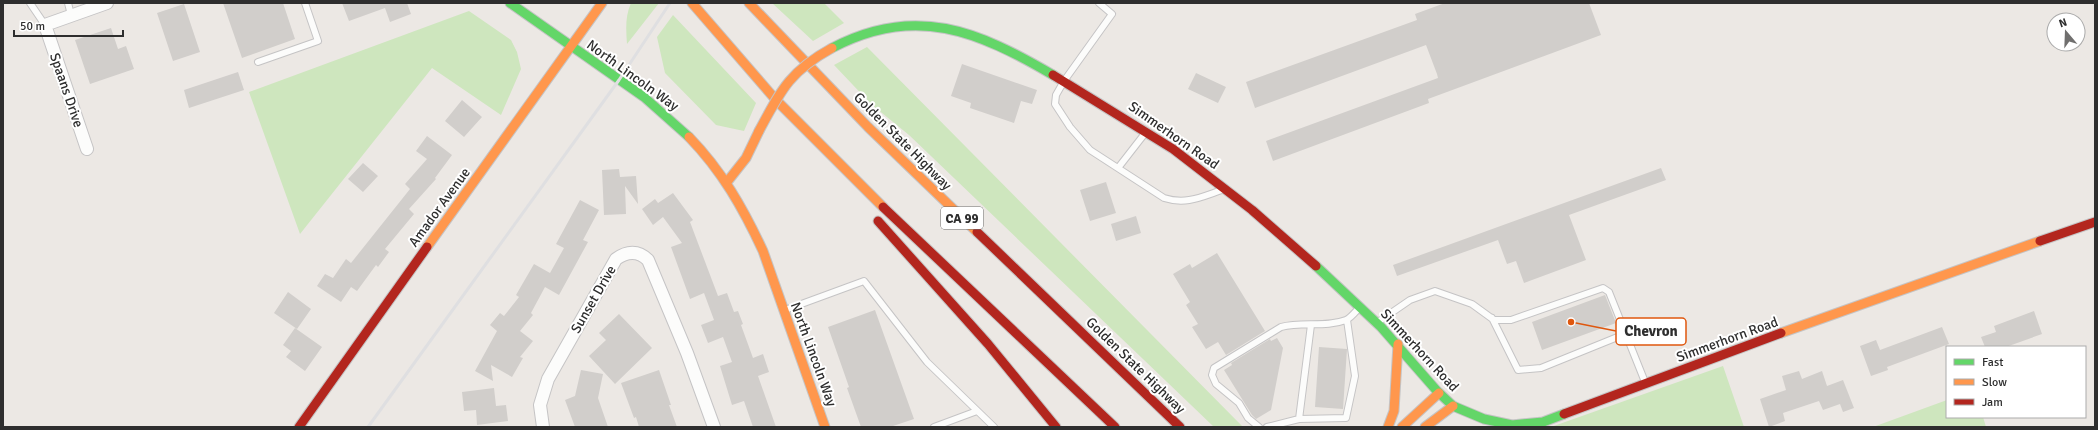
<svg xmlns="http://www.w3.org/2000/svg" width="2098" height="430" viewBox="0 0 2098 430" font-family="Signika,sans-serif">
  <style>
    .green { fill: #cee6be }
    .building { fill: #d1cecb }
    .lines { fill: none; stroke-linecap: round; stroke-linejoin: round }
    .lane-casing { stroke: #c5c4c5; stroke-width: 8 }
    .street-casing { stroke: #c5c4c5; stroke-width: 14 }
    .fast-casing { stroke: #c5c4c5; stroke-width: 11 }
    .slow-casing { stroke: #c5c4c5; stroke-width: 11 }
    .jam-casing { stroke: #c5c4c5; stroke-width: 11 }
    .lane { stroke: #fcfcfb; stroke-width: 6 }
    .street { stroke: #fcfcfb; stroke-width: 12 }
    .fast { stroke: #63d668; stroke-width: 9 }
    .slow { stroke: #ff974d; stroke-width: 9 }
    .jam { stroke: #b3261e; stroke-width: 9 }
    .rail { stroke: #dfdfe1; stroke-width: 3 }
    .slow-bridge-casing { stroke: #c5c4c5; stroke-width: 11; stroke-linecap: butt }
    .slow-bridge { stroke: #ff974d; stroke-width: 9 }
    .labels { text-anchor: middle; stroke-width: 4; stroke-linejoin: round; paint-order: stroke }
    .shield { fill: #fff; stroke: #6d6d6d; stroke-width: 1 }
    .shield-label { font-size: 13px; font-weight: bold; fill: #2e2e2e }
    .street-label { font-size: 14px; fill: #2e2e2e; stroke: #fff }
    .leader { fill: none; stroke: #df570e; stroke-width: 1.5 }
    .callout-dot { fill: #df570e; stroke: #fff; stroke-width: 1.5 }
    .callout { fill: #fff; stroke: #df570e; stroke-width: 1.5 }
    .callout-label { font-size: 15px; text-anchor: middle; font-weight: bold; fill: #2e2e2e }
  </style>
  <rect width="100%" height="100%" fill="#ece8e4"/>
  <!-- green -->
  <path class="green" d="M 631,3 L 659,3 L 627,44 C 626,30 625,16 631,3 Z
    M 772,3 L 824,3 L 844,23 L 813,41 Z
    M 469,11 L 511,40 L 517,52 L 521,69 L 501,115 L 432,68 L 300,234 L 249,92 Z
    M 673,15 L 756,103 L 744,131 L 716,125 L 665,73 L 657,37 Z
    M 867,47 L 1243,427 L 1214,427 L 909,135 L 871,104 L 834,65 Z
    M 1723,366 L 1744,427 L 1551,427 Z
    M 1947,400 L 1947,417 L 1983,417 L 1986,427 L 1873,427 Z"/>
  <!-- building -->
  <path class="building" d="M 223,3 L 283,3 L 295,39 L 242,58 Z
    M 342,3 L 407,3 L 411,14 L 390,22 L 385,8 L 349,21 Z
    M 1445,3 L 1589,3 L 1601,35 L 1428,99 L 1429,103 L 1273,161 L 1266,141 L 1438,78 L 1437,74 L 1426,45 L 1255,108 L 1246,82 L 1417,20 L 1415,14 Z
    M 184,4 L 200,52 L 173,61 L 157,13 Z
    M 111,28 L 118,49 L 126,46 L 134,69 L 90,84 L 75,40 Z
    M 962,64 L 1037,90 L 1032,104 L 1021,101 L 1014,123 L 970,108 L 971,103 L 951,96 Z
    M 238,72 L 244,90 L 189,108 L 184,90 Z
    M 1196,73 L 1226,87 L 1218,103 L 1188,89 Z
    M 462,100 L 482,117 L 464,137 L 445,121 Z
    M 427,136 L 452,155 L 435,178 L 436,179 L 409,209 L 414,214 L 385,249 L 389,252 L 378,267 L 376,265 L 357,291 L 351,287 L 341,302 L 317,286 L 325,274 L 333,278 L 346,259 L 351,263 L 410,189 L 405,184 L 427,159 L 416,151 Z
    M 363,163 L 378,176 L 363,192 L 348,179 Z
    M 1661,168 L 1666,180 L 1569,215 L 1586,260 L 1524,283 L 1516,261 L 1507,264 L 1498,240 L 1397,276 L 1393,265 Z
    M 619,169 L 620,177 L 636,176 L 638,204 L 625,186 L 626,214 L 604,215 L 602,170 Z
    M 1106,182 L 1116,213 L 1090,221 L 1080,190 Z
    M 673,193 L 693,220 L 690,222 L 718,296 L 727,293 L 734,312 L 738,311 L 743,324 L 741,325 L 753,358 L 763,354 L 769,372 L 758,376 L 776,427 L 753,427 L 744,401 L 732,405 L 720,366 L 732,362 L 723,337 L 708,343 L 701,325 L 714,320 L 704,293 L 690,299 L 671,247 L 682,243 L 663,217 L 653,225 L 642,209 L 655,199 L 658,203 Z
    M 580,200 L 599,210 L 583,240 L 588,242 L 559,295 L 545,287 L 531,313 L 533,315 L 520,331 L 533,341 L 520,357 L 523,358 L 512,377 L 491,365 L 493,381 L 475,371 L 497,331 L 490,325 L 500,313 L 504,316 L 519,297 L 516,295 L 534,264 L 550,273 L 564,248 L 556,244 Z
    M 1136,216 L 1141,233 L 1116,241 L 1111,224 Z
    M 1217,253 L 1265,331 L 1226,355 L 1218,342 L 1206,349 L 1192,327 L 1198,324 L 1186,305 L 1190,302 L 1173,274 L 1190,264 L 1192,268 Z
    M 288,292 L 311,309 L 297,329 L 274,313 Z
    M 1605,295 L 1616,323 L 1542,350 L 1532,322 Z
    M 875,310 L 914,419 L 890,427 L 861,427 L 847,388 L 849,387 L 828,327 Z
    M 2034,311 L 2042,334 L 2006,347 L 1985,347 L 1981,337 L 1996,332 L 1994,326 Z
    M 619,314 L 652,348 L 615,384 L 589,356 L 606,340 L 599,333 Z
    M 1942,327 L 1949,344 L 1887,367 L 1888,370 L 1871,376 L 1860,346 L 1876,340 L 1880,350 Z
    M 295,328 L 322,347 L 305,371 L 286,357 L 291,351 L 283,345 Z
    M 1277,338 L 1283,348 L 1271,410 L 1256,419 L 1252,415 L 1224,370 L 1232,365 L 1231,363 L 1270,339 L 1271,341 Z
    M 1319,347 L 1347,349 L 1343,409 L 1315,407 Z
    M 581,370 L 603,374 L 598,398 L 608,427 L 575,427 L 565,400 L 575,396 Z
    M 659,370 L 671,405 L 669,405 L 677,427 L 639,427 L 636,417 L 634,418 L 621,383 Z
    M 1799,371 L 1802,379 L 1822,371 L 1827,386 L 1843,380 L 1854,408 L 1843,412 L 1840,404 L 1823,410 L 1819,401 L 1783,413 L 1785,421 L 1769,427 L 1760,399 L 1786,390 L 1782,376 Z
    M 494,388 L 496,406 L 506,405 L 508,421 L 477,425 L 476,410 L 464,411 L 462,392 Z"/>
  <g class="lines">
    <!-- lane casing -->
    <g class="lane-casing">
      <path id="lane" d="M 30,3 L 45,25
        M 68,3 L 71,15
        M 1099,3 L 1112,14 L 1064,81 L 1056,95 L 1055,104 L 1070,127 L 1090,150 L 1164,198 C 1186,205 1201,197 1222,190
        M 258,62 L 318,41 L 305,3
        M 1118,168 L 1146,132
        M 785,310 L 864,281 L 927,362 L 994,427
        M 1492,318 L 1518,370 L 1541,368 L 1625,334
        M 1378,322 L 1410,300 L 1435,291 L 1472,304 L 1494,320 L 1511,320 L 1603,288 L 1609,292 L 1645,382
        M 1299,419 L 1311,325
        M 934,427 L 977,411
        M 1259,427 L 1248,418 L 1239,403 L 1216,384 L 1212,375 L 1214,368 L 1281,327 C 1302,321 1325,328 1346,320 C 1351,318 1356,311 1360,307
        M 1267,427 L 1299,419 L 1346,418 L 1355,376 L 1347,320"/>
    </g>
    <!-- street casing -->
    <g class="street-casing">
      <path id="street" d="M 87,149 L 45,25 L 107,3
        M 543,427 L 540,405 L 548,379 L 616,259 C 627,251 638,250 648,260 L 687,353 L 714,427"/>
    </g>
    <!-- fast casing -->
    <g class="fast-casing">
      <path id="fast" d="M 510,3 L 644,97 L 689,137
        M 832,48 C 915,4 978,31 1053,75
        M 1316,266 L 1381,327 L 1437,391 L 1453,406 L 1484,419 L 1512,425 L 1543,422 L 1564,414"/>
    </g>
    <!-- slow casing -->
    <g class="slow-casing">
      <path id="slow" d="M 692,3 L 776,100 L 883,207
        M 749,3 L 868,127 L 977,232
        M 689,137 C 722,171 743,208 763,251 L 825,427
        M 727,182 L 746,158 L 759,131
        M 427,247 L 602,3
        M 1781,333 L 2040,241
        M 1388,427 L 1394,411 L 1398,344
        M 1402,427 L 1439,393
        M 1425,427 L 1453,406"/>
    </g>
    <!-- jam casing -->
    <g class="jam-casing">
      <path id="jam" d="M 1053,75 L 1173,149 L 1252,210 L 1316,266
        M 883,207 L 1115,427
        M 878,221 L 988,344 L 1056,427
        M 977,232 L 1180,427
        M 2040,241 L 2095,222
        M 1564,414 L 1781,333
        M 299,427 L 427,247"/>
    </g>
    <!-- lane -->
    <use href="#lane" class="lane"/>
    <!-- street -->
    <use href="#street" class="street"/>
    <!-- fast -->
    <use href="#fast" class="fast"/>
    <!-- slow -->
    <use href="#slow" class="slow"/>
    <!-- jam -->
    <use href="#jam" class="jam"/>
    <!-- rail -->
    <path class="rail" d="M 368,427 L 619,80 L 670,3"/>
    <!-- slow-bridge casing -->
    <g class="slow-bridge-casing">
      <path id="slow-bridge" d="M 759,131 C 781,90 790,71 832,48"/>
    </g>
    <!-- slow-bridge -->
    <use href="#slow-bridge" class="slow-bridge"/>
  </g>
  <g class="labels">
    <!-- shield labels -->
    <rect class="shield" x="941" y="207" width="42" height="22" rx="3"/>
    <g class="shield-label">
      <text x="962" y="223">CA 99</text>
    </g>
    <!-- street labels -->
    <g class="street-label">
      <text transform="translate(633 75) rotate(36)" y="5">North Lincoln Way</text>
      <text transform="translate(67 90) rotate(71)" y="5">Spaans Drive</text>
      <text transform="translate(1174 135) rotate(35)" y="5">Simmerhorn Road</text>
      <text transform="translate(903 141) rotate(45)" y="5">Golden State Highway</text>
      <text transform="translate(439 207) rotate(-54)" y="5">Amador Avenue</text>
      <text transform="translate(593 299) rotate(-60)" y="5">Sunset Drive</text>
      <text transform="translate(1727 339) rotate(-20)" y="5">Simmerhorn Road</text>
      <text transform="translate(1420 350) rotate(47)" y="5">Simmerhorn Road</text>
      <text transform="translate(814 354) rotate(70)" y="5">North Lincoln Way</text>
      <text transform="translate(1136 365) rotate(44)" y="5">Golden State Highway</text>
    </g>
  </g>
  <!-- callouts -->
  <path class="leader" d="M1571 322L1616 331"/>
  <circle class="callout-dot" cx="1571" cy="322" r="4"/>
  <rect class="callout" x="1616" y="318" width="70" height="27" rx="4"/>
  <g class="callout-label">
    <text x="1651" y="336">Chevron</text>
  </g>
  <!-- border -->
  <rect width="2098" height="430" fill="none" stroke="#2e2e2e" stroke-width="8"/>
  <!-- legend -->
  <rect x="1946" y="346" width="140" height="72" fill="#ffffff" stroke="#ababab"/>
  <rect x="1954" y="359" width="20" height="6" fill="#63d668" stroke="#ababab"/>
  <text x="1982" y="366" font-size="12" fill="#2e2e2e">Fast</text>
  <rect x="1954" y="379" width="20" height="6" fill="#ff974d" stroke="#ababab"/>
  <text x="1982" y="386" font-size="12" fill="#2e2e2e">Slow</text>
  <rect x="1954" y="399" width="20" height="6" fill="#b3261e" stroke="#ababab"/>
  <text x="1982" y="406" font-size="12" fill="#2e2e2e">Jam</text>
  <!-- north arrow -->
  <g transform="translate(2066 32) rotate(341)"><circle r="19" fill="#ffffff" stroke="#ababab"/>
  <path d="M0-3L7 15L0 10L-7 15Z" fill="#706f6e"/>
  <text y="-6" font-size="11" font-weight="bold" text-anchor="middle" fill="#2e2e2e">N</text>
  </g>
  <!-- scale -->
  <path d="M14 30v6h109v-6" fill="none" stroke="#2e2e2e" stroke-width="2"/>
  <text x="20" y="30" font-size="12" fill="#2e2e2e" stroke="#ffffff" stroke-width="3" paint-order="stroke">50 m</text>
</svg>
